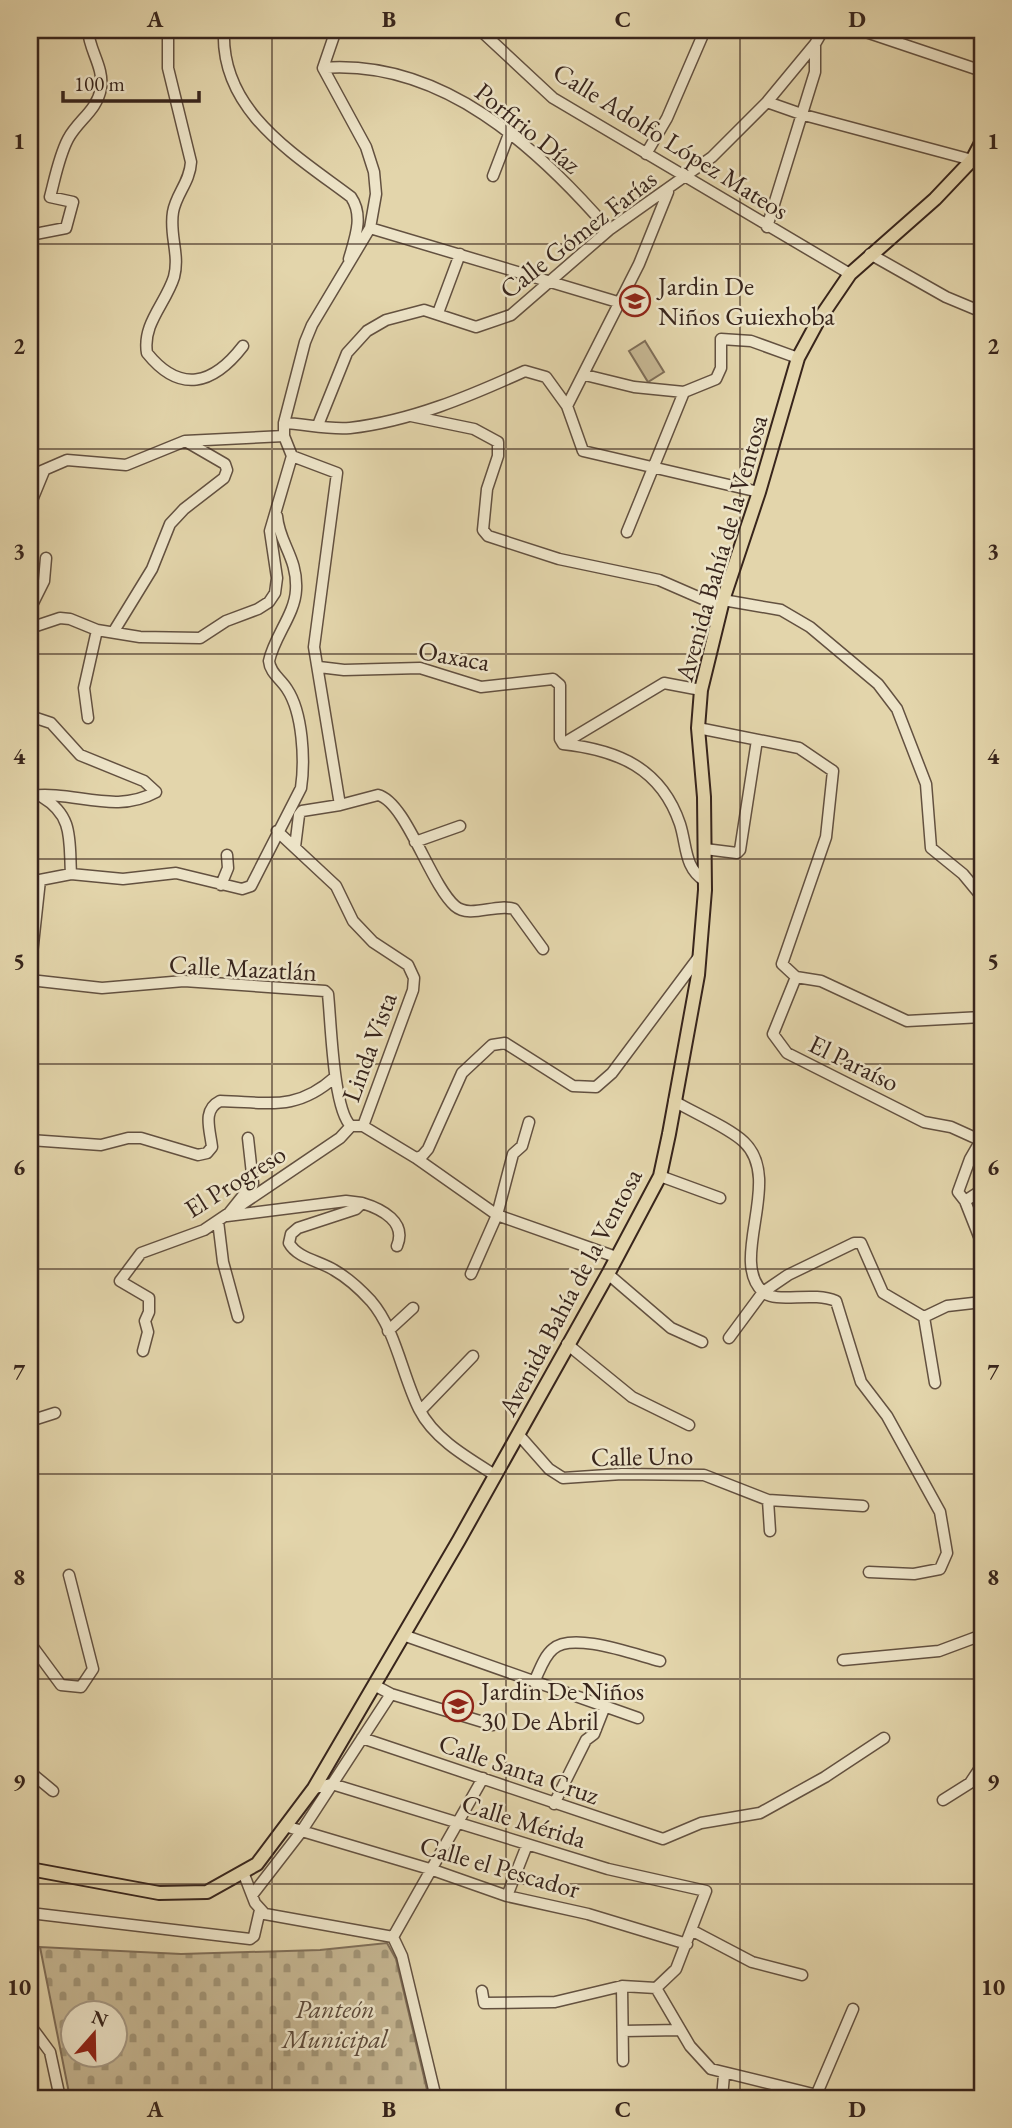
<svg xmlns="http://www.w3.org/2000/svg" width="1012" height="2128" viewBox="0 0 1012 2128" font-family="'EB Garamond',serif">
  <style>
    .cemetery { fill: url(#cemetery-stones); stroke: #7f6e58; stroke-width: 2; fill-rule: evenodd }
    .pitch { fill: #c6b793; stroke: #7f6e58; stroke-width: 2 }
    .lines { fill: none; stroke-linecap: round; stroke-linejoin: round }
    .minor-casing { stroke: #635140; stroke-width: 13 }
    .major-casing { stroke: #38251c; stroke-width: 16 }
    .minor { stroke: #ede4c8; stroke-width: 10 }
    .major { stroke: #e3d5ab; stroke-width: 12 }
    .grid { fill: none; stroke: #38251c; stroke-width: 2; stroke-opacity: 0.55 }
    .labels { text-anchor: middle; stroke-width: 5; stroke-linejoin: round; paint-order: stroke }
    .street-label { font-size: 26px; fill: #38251c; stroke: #ede4c8 }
    .poi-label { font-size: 26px; fill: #38251c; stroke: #ede4c8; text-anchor: start }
    .park-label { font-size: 26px; font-style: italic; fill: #5c4a3a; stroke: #ede4c8 }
    .neatline { fill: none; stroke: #38251c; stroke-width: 2.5 }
    .grid-label { font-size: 23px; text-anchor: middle; font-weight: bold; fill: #38251c }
  </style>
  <defs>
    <pattern id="cemetery-stones" width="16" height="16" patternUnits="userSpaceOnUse" patternTransform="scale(1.75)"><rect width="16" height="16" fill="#c6b793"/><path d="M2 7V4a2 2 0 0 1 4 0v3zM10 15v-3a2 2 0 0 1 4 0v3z" fill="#a29577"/></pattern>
  </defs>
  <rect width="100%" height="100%" fill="#e3d5ab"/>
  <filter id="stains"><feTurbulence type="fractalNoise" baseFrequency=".00286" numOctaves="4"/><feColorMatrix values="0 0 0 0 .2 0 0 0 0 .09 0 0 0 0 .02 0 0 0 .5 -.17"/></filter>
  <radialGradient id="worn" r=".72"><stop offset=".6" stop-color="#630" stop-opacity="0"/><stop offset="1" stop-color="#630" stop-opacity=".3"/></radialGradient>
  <!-- cemetery -->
  <path class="cemetery" d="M 387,1943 L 396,1959 L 429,2098 L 70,2098 L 40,1947 L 181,1954 L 320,1950 ZM 74,2012 L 116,2012 L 116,2054 L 74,2054 Z"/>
  <!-- pitch -->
  <path class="pitch" d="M 645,341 L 664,372 L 648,382 L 629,351 Z"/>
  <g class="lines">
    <!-- minor casing -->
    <g class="minor-casing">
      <path id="minor" d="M 168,30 L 168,68 L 191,162 C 190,182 176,194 173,212 C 169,235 180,254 174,277 C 166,303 142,324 147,353 C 180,394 213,385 243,346
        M 224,30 C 220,111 294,154 351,197 C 364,216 355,238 349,259
        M 480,30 L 553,98 L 850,274
        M 860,30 L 982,71
        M 323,68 C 442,59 537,147 609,230
        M 767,102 L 804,115 L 972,160
        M 646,154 L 667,118 L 705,30
        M 493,176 L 509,134
        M 767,227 L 815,72 L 815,44
        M 370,228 L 621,303
        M 30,235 L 66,228 L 73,202 L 50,197 C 55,178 59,156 68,139 C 78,120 97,111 101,88 C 104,67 89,50 88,30
        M 870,254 L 946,297 L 982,312
        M 438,313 L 460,254
        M 585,375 L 634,387 L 684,392
        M 567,406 L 639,264 L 668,192
        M 411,416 L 474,429 L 498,442 L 498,456 L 487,489 L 483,530 L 488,536 L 559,559 L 659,580 L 721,607
        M 284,423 C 305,424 329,430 350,428 C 411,421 470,396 525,371 L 546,377 L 567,406 L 583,451 L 759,492
        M 318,425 L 347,353 L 367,331 L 386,320 L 424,310 L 476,327 L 511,315 L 609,230 L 712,157 L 767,102 L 815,44 L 823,30
        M 292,456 L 337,473 L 314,647 L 340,805
        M 30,476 L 67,460 L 126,465 L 185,441 L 284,436
        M 30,505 L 44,471
        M 627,532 L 684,392 L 716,379 L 721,368 L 721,339 L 751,341 L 798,358
        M 723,600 L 781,610 L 810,627 L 878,684 L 897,709 L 926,784 L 931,848 L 963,874 L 982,897
        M 30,609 L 44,581 L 46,558
        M 30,628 L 60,618 L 70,619 L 97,630 L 140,637 L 200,638 L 226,621 L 258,609 L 269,602 L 275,593 L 277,578 L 270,531 L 292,456 L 284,436 L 284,423 L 305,342 L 312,325 L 370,228 L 376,194 L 374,172 L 366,147 L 323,68 L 336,30
        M 114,631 L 152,569 L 170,524 L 184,509 L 224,478 L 227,470 L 225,464 L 187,442
        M 319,667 L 344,670 L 420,668 L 481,687 L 553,679 L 560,685 L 560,739 L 563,744
        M 30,716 L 51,723 L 80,755 L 144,781 L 156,792 C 114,815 74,790 30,796
        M 88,718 L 84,688 L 97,630
        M 698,728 L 799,748 L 833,771 L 826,837 L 782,964 L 796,977 L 821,981 L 907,1021 L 982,1017
        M 564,743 L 664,683 L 701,690
        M 563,744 C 618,750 661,768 680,824 C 687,846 684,868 705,881
        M 277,831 L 336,886 L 353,921 L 373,942 L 408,965 L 414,978 L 413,990 L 363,1126
        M 415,842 L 460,826
        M 295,847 L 299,815 L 302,811 L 340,805 L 378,795 C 406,802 430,884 455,906 C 470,919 496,903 514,909 L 543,949
        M 705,849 L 737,853 L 740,850 L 757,740
        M 71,874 L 123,879 L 176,873 L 242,889 L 251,886 L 301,788 C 305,761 303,713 287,689 C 281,679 270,673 269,661 C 274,637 295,614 296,590 C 298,558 279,543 277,516
        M 221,885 L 228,868 L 227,855
        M 30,972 L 40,880 L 71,874 C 69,840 74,816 42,797
        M 796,977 L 773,1034 L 787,1053 L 924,1122 L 951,1127 L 982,1141
        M 30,980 L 102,988 L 184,981 L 325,991 L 328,994 C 331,1021 333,1110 351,1126 L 363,1126 L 416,1158 L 422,1156 L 428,1149 L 462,1073 L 492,1045 L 505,1043 L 573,1086 L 596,1087 L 612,1073 L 698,958
        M 674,1101 C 694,1113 728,1127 744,1142 C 784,1180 728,1260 763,1292 C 776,1304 812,1291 836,1301 L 861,1382 L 887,1416 L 940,1512 L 947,1553 L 940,1569 L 914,1574 L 869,1572
        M 30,1140 L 101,1145 L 128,1138 L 141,1138 L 198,1155 L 207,1153 L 212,1147 C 210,1129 202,1110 220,1101 C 268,1102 296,1112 335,1077
        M 416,1158 L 497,1215 L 616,1257
        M 660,1176 L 720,1198
        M 982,1190 L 965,1201 L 982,1244
        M 965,1201 L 958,1192 L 970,1159 L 981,1140
        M 362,1203 C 382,1209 407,1222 397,1246
        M 229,1213 L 253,1183 L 248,1138
        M 227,1216 L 346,1201 L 362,1203 L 356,1209 L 298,1228 L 291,1234 L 289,1243 C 297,1258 320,1261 334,1270 C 348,1278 360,1289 371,1301 C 396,1330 402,1375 419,1409 C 434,1439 468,1458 495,1475
        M 218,1221 L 223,1262 L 238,1317
        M 471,1274 L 497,1215 L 513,1154 L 522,1146 L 529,1122
        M 608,1274 L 671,1328 L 702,1342
        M 924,1317 L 947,1306 L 982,1302
        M 388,1331 L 413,1308
        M 729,1338 L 763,1292 L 788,1275 L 854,1243 L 861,1243 L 883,1293 L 924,1317 L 935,1383
        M 567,1344 L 632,1397 L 689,1425
        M 143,1351 L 148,1332 L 145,1321 L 149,1312 L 149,1298 L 120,1281 L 141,1253 L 204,1230 L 340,1138 L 351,1126
        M 420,1411 L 473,1356
        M 30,1421 L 55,1413
        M 519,1435 L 549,1469 L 563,1478 L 622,1474 L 704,1475 L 768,1500 L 863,1506
        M 768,1500 L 770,1531
        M 403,1635 L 638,1718
        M 30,1643 L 61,1685 L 81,1687 L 93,1669 L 69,1575
        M 843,1660 L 939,1651 L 982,1635
        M 534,1682 C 539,1672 544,1656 553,1649 C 572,1631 636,1655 660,1661
        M 374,1685 L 391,1694 L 493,1725
        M 362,1738 L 663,1839 L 701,1823 L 760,1813 L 825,1777 L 884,1738
        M 30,1772 L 53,1791
        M 314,1788 L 332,1784 L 608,1869 L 706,1891 L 676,1969 L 656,1988 L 690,2046 L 711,2069 L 817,2095
        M 943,1800 L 970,1783 L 982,1765
        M 554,1804 L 586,1740 L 594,1734 L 605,1706
        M 285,1826 L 433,1870 L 507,1896 L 588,1914 L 687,1944
        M 243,1872 L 255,1903 L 265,1914 L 393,1937
        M 253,1894 L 301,1832 L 391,1694
        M 507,1896 L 527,1845
        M 30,1913 L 250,1939 L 254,1936 L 260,1910
        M 693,1931 L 752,1962 L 802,1975
        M 393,1937 L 483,1778
        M 393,1937 L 402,1956 L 436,2098
        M 622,1986 L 623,2061
        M 482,1991 L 484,2003 L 555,2002 L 622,1986 L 656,1988
        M 30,2025 L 50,2052 L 60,2098
        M 623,2031 L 680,2030
        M 722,2098 L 724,2075
        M 815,2098 L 853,2009"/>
    </g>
    <!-- major casing -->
    <g class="major-casing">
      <path id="major" d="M 30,1869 L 159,1893 L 207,1892 L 257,1864 L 314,1788 L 459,1540 L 608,1274 L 660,1176 L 669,1134 L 698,975 L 705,890 L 704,797 L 698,728 L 701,690 L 723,600 L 759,492 L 798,358 L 818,321 L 850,274 L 935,199 L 972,160 L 982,141"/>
    </g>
    <!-- minor -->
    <use href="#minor" class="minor"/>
    <!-- major -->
    <use href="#major" class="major"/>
  </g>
  <!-- grid -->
  <path class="grid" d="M 272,30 L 272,2098M 506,30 L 506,2098M 740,30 L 740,2098M 30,244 L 982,244M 30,449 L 982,449M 30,654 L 982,654M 30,859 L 982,859M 30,1064 L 982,1064M 30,1269 L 982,1269M 30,1474 L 982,1474M 30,1679 L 982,1679M 30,1884 L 982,1884"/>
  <!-- icons -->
  <defs>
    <g id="school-ring" transform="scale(1.575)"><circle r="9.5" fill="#ede4c8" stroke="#8f2418" stroke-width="1.5"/><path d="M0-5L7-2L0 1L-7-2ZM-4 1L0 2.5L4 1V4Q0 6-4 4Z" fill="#8f2418"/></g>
  </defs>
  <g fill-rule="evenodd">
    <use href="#school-ring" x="635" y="301"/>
    <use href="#school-ring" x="458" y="1706"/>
  </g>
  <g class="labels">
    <!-- street labels -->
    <g class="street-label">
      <text transform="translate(528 128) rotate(39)" y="9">Porfirio Díaz</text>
      <text transform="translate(671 141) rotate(32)" y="9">Calle Adolfo López Mateos</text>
      <text transform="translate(578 234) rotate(-38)" y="9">Calle Gómez Farías</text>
      <text transform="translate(721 548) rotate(-74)" y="9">Avenida Bahía de la Ventosa</text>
      <text transform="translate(454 656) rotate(10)" y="9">Oaxaca</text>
      <text transform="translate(243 968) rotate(3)" y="9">Calle Mazatlán</text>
      <text transform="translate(369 1047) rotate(-70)" y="9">Linda Vista</text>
      <text transform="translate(854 1063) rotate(26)" y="9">El Paraíso</text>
      <text transform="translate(235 1181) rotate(-32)" y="9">El Progreso</text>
      <text transform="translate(570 1292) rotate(-62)" y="9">Avenida Bahía de la Ventosa</text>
      <text transform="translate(642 1456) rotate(-1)" y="9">Calle Uno</text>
      <text transform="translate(519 1769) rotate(19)" y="9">Calle Santa Cruz</text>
      <text transform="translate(524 1821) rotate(17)" y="9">Calle Mérida</text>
      <text transform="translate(500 1867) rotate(16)" y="9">Calle el Pescador</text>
    </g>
    <!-- poi labels -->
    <g class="poi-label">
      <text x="658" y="295">Jardin De<tspan x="658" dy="30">Niños Guiexhoba</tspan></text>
      <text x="481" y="1700">Jardin De Niños<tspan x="481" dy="30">30 De Abril</tspan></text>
    </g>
    <!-- park labels -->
    <g class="park-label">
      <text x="335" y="2018">Panteón<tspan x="335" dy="30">Municipal</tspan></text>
    </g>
  </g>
  <!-- margin -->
  <rect width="1012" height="2128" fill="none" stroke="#e3d5ab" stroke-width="77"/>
  <!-- north arrow -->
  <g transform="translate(94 2034) rotate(20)"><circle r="33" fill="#ede4c8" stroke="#a59883" stroke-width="2"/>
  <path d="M0-5L12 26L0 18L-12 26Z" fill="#8f2418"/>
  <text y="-10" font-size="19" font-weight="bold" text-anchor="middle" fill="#38251c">N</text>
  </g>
  <!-- scale -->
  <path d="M63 91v10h136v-10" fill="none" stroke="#38251c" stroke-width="3.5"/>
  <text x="74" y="91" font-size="21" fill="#38251c" stroke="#ede4c8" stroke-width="5" paint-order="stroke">100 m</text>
  <rect x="38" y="38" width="936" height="2052" class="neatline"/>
  <g class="grid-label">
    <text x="155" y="27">A</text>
    <text x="389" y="27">B</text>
    <text x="623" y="27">C</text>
    <text x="857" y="27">D</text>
    <text x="19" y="149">1</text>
    <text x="993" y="149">1</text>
    <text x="19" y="354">2</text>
    <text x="993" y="354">2</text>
    <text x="19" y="559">3</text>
    <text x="993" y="559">3</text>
    <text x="19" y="764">4</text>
    <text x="993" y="764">4</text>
    <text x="19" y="969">5</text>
    <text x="993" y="969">5</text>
    <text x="19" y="1175">6</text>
    <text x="993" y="1175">6</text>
    <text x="19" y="1380">7</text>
    <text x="993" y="1380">7</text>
    <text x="19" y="1585">8</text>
    <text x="993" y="1585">8</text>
    <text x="19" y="1790">9</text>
    <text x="993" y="1790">9</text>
    <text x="19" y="1995">10</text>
    <text x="993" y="1995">10</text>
    <text x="155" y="2117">A</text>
    <text x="389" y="2117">B</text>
    <text x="623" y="2117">C</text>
    <text x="857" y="2117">D</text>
  </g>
  <rect width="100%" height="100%" filter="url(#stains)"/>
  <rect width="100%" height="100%" fill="url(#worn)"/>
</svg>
